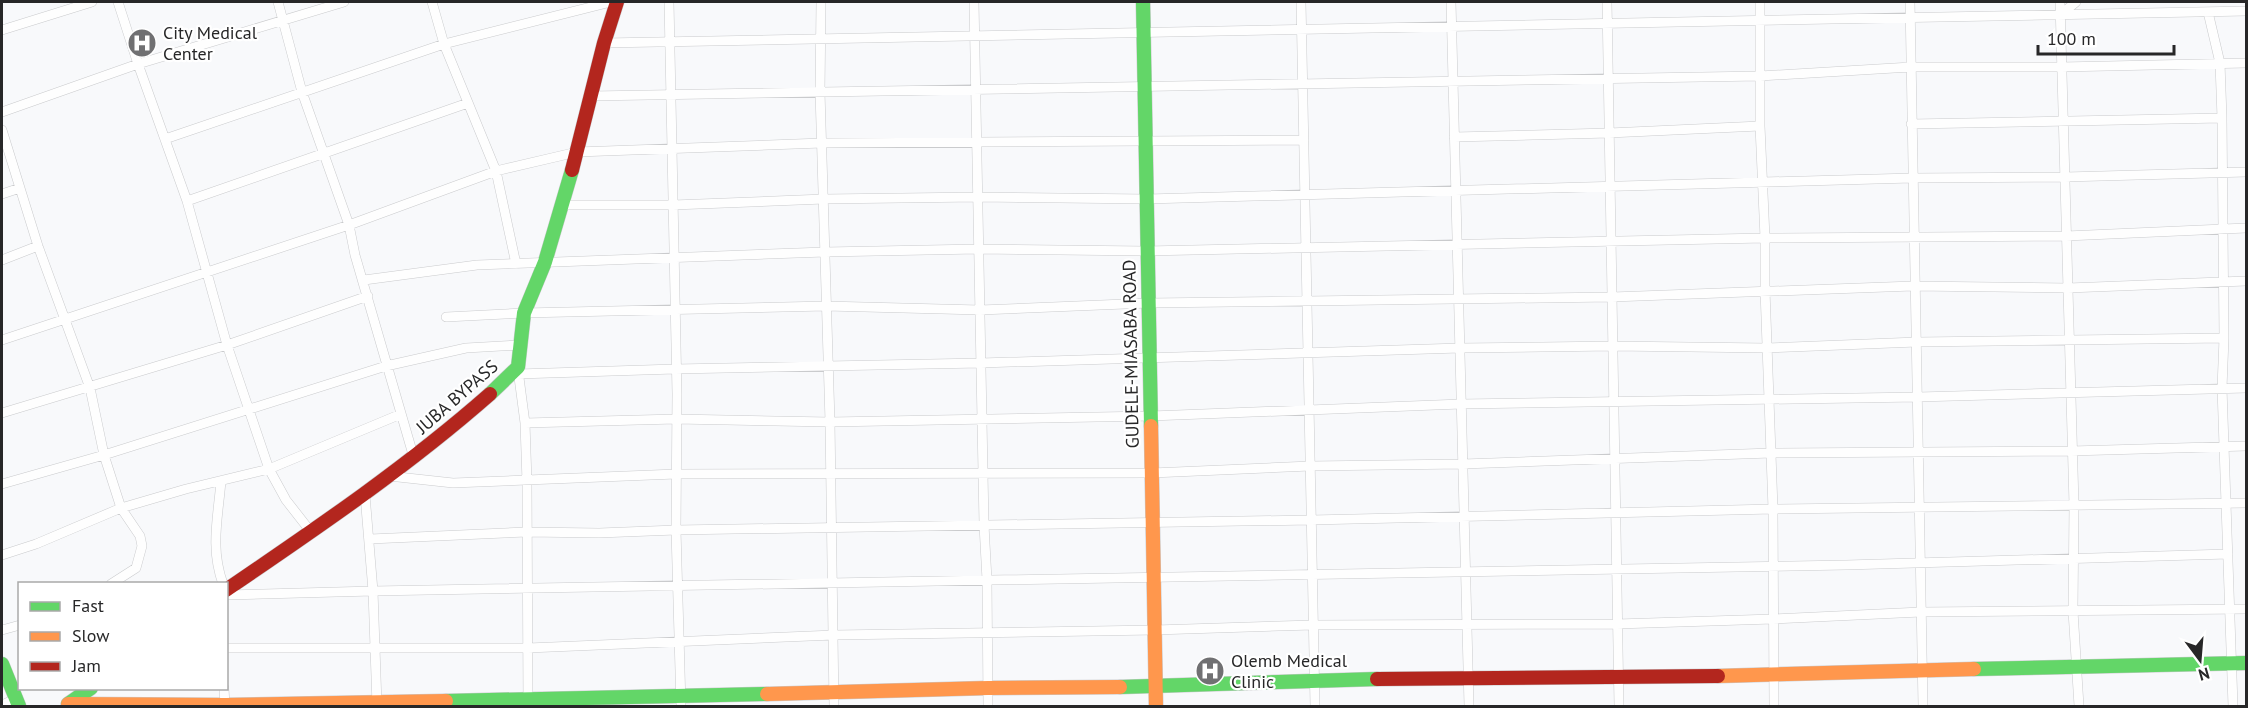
<svg xmlns="http://www.w3.org/2000/svg" width="2248" height="708" viewBox="0 0 2248 708" font-family="'PT Sans',sans-serif">
  <style>
    .lines { fill: none; stroke-linecap: round; stroke-linejoin: round }
    .street-casing { stroke: #cacbcd; stroke-width: 10 }
    .fast-casing { stroke: #cacbcd; stroke-width: 15 }
    .slow-casing { stroke: #cacbcd; stroke-width: 15 }
    .jam-casing { stroke: #cacbcd; stroke-width: 15 }
    .street { stroke: #fefefe; stroke-width: 9 }
    .fast { stroke: #63d668; stroke-width: 14 }
    .slow { stroke: #ff974d; stroke-width: 14 }
    .jam { stroke: #b3261e; stroke-width: 14 }
    .labels { text-anchor: middle; stroke-width: 4.5; stroke-linejoin: round; paint-order: stroke }
    .poi-label { font-size: 18px; fill: #272728; stroke: #fff; text-anchor: start }
    .street-label { font-size: 18px; fill: #272728; stroke: #fff }
  </style>
  <rect width="100%" height="100%" fill="#f8f9fb"/>
  <g class="lines">
    <!-- street casing -->
    <g class="street-casing">
      <path id="street" d="M 118,2 L 138,64 L 187,201 L 227,345 L 269,469 L 286,500 L 311,532
        M 278,2 L 302,92 L 349,225 L 355,255 L 414,458
        M 432,2 L 444,44 L 496,171 L 516,264
        M 669,2 L 677,394 L 676,530 L 681,706
        M 821,2 L 820,92 L 830,422 L 834,706
        M 974,2 L 984,525 L 987,580 L 988,706
        M 1301,2 L 1315,706
        M 1451,2 L 1469,706
        M 1607,2 L 1619,706
        M 1760,2 L 1760,126 L 1765,238 L 1765,290 L 1773,509 L 1774,706
        M 1910,2 L 1923,706
        M 2060,2 L 2074,505 L 2073,611 L 2079,706
        M 2208,12 L 2220,63 L 2222,118 L 2224,338 L 2222,388 L 2233,706
        M 2060,15 L 2076,2
        M 2,30 L 92,2
        M 604,43 L 2246,11
        M 591,96 L 1760,76 L 1911,67 L 2061,67 L 2246,63
        M 2,112 L 138,64 L 344,2
        M 1911,124 L 2222,118
        M 2,130 L 38,246 L 90,388 L 104,455 L 121,508 L 140,536 L 142,546 L 136,568 L 111,584
        M 1454,137 L 1609,133 L 1760,126
        M 165,139 L 444,44 L 611,2
        M 2,194 L 20,188
        M 187,201 L 468,103
        M 561,205 L 673,205 L 824,199 L 978,197 L 1147,199 L 1912,178 L 2065,177 L 2246,172
        M 2,260 L 38,246
        M 364,280 L 477,265 L 825,252 L 978,249 L 1146,251 L 1765,238 L 2066,236 L 2246,228
        M 446,317 L 524,313 L 826,306 L 980,310 L 1149,303 L 1612,297 L 1913,286 L 2068,288 L 2246,281
        M 2,340 L 349,225 L 496,171 L 577,152 L 822,143 L 1304,140
        M 518,370 L 525,423 L 527,482 L 528,706
        M 518,374 L 675,369 L 981,363 L 1460,348 L 1613,346 L 1767,348 L 1917,342 L 2224,338
        M 2,413 L 227,345 L 368,296
        M 525,423 L 676,419 L 830,422 L 1151,416 L 1461,404 L 1918,397 L 2246,388
        M 389,476 L 453,483 L 676,474 L 1152,473 L 1310,466 L 1463,464 L 1771,453 L 2071,451 L 2246,446
        M 221,481 C 218,518 210,548 223,584
        M 2,484 L 104,455 L 386,366 L 466,348 L 519,345
        M 365,495 L 373,591 L 377,705
        M 370,539 L 527,532 L 599,533 L 676,530 L 1311,520 L 1773,509 L 2246,503
        M 2,555 L 36,544 L 121,508 L 186,489 L 269,469 L 401,414
        M 226,595 L 373,591 L 1846,565 L 2228,554
        M 2,630 L 20,625
        M 226,648 L 528,648 L 834,635 L 1155,630 L 1313,625 L 1617,624 L 1773,619 L 1921,612 L 2246,609
        M 224,688 L 225,706
        M 2,705 L 15,699"/>
    </g>
    <!-- fast casing -->
    <g class="fast-casing">
      <path id="fast" d="M 1143,2 L 1151,426
        M 490,394 L 518,367 L 524,313 L 545,262 L 572,170
        M 2,664 L 19,706
        M 1974,669 L 2246,663
        M 1120,687 L 1377,679
        M 446,701 L 767,694
        M 68,704 L 91,688"/>
    </g>
    <!-- slow casing -->
    <g class="slow-casing">
      <path id="slow" d="M 1151,426 L 1156,706
        M 1718,676 L 1974,669
        M 767,694 L 988,688 L 1120,687
        M 68,704 L 225,705 L 446,701"/>
    </g>
    <!-- jam casing -->
    <g class="jam-casing">
      <path id="jam" d="M 572,170 L 604,43 L 617,2
        M 226,590 C 317,528 407,467 490,394
        M 1377,679 L 1718,676"/>
    </g>
    <!-- street -->
    <use href="#street" class="street"/>
    <!-- fast -->
    <use href="#fast" class="fast"/>
    <!-- slow -->
    <use href="#slow" class="slow"/>
    <!-- jam -->
    <use href="#jam" class="jam"/>
  </g>
  <!-- icons -->
  <defs>
    <g id="hospital-disc" transform="scale(1.5)"><circle r="9.5" fill="#707072" stroke="#fff"/><path d="M-5-5h3v3.5h4V-5h3V5h-3V1.5h-4V5h-3Z" fill="#fff"/></g>
  </defs>
  <g fill-rule="evenodd">
    <use href="#hospital-disc" x="142" y="43"/>
    <use href="#hospital-disc" x="1210" y="671"/>
  </g>
  <g class="labels">
    <!-- poi labels -->
    <g class="poi-label">
      <text x="163" y="39">City Medical<tspan x="163" dy="21">Center</tspan></text>
      <text x="1231" y="667">Olemb Medical<tspan x="1231" dy="21">Clinic</tspan></text>
    </g>
    <!-- street labels -->
    <g class="street-label">
      <text transform="translate(1131 354) rotate(-91)" y="6">GUDELE-MIASABA ROAD</text>
      <text transform="translate(457 397) rotate(-41)" y="6">JUBA BYPASS</text>
    </g>
  </g>
  <!-- border -->
  <rect width="2248" height="708" fill="none" stroke="#272728" stroke-width="6"/>
  <!-- legend -->
  <rect x="18" y="582" width="210" height="108" fill="#ffffff" stroke="#a9a9a9" stroke-width="1.5"/>
  <rect x="30" y="602" width="30" height="9" fill="#63d668" stroke="#a9a9a9" stroke-width="1.5"/>
  <text x="72" y="612" font-size="18" fill="#272728">Fast</text>
  <rect x="30" y="632" width="30" height="9" fill="#ff974d" stroke="#a9a9a9" stroke-width="1.5"/>
  <text x="72" y="642" font-size="18" fill="#272728">Slow</text>
  <rect x="30" y="662" width="30" height="9" fill="#b3261e" stroke="#a9a9a9" stroke-width="1.5"/>
  <text x="72" y="672" font-size="18" fill="#272728">Jam</text>
  <!-- north arrow -->
  <g transform="translate(2200 660) rotate(164)" stroke="#ffffff" stroke-width="4.5" paint-order="stroke">
  <path d="M0-4.5L10 22L0 15L-10 22Z" fill="#272728"/>
  <text y="-9" font-size="16" font-weight="bold" text-anchor="middle" fill="#272728">N</text>
  </g>
  <!-- scale -->
  <path d="M2038 45v9h136v-9" fill="none" stroke="#272728" stroke-width="3"/>
  <text x="2047" y="45" font-size="18" fill="#272728" stroke="#ffffff" stroke-width="4.5" paint-order="stroke">100 m</text>
</svg>
